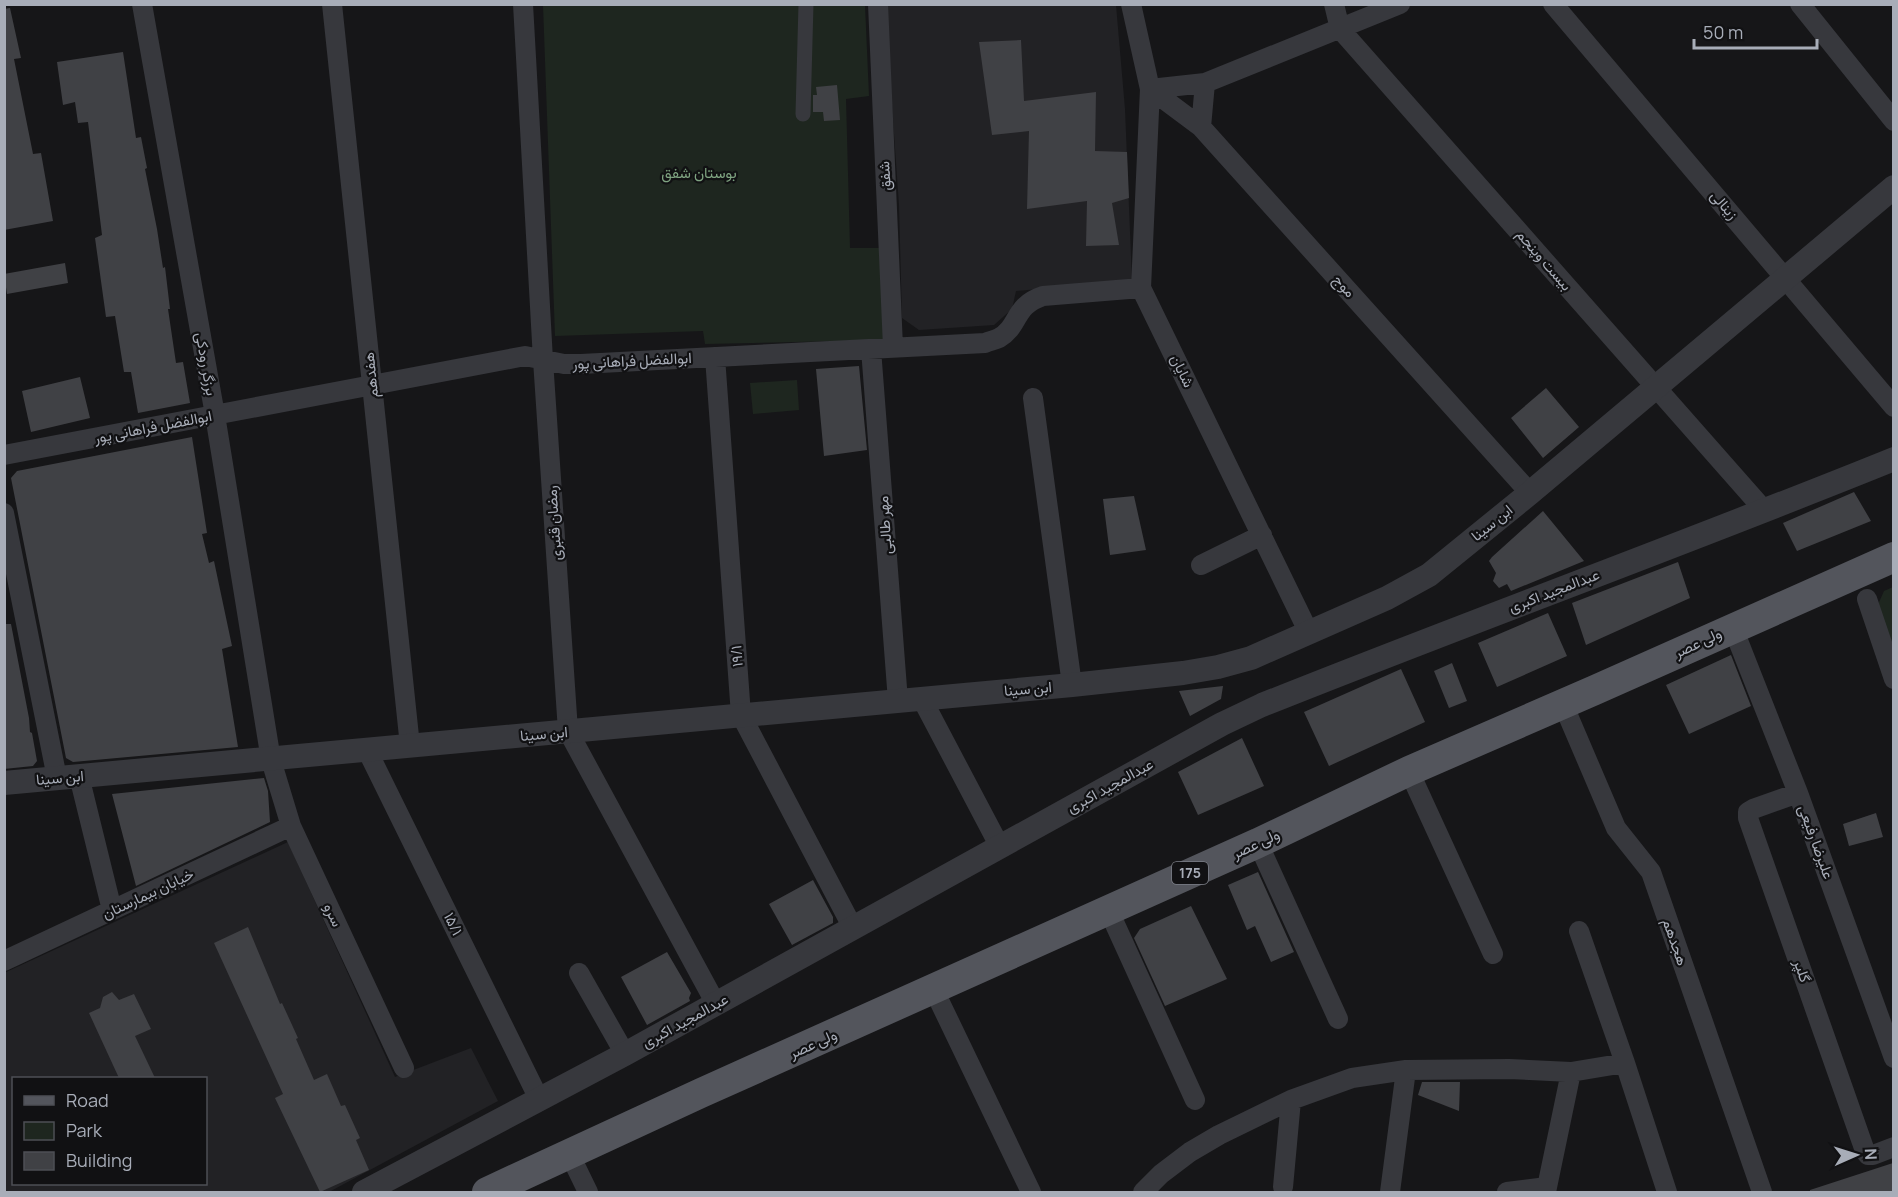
<svg xmlns="http://www.w3.org/2000/svg" width="1898" height="1197" viewBox="0 0 1898 1197" font-family="Manrope,Vazirmatn,sans-serif">
  <style>
    .built { fill: #222225; fill-rule: evenodd }
    .green { fill: #1e261f }
    .building { fill: #404145 }
    .lines { fill: none; stroke-linecap: round; stroke-linejoin: round }
    .pedestrian { stroke: #37383d; stroke-width: 15 }
    .minor { stroke: #37383d; stroke-width: 20 }
    .tertiary { stroke: #37383d; stroke-width: 24 }
    .primary { stroke: #53555c; stroke-width: 30 }
    .labels { text-anchor: middle; stroke-width: 4.5; stroke-linejoin: round; paint-order: stroke }
    .shield { fill: #111113; stroke: #7b7e86; stroke-width: 1.5 }
    .shield-label { font-size: 14px; font-weight: bold; fill: #a8adb8 }
    .park-label { font-size: 15px; fill: #7fa381; stroke: #111113 }
    .street-label { font-size: 15px; fill: #a8adb8; stroke: #111113 }
  </style>
  <rect width="100%" height="100%" fill="#161618"/>
  <!-- built -->
  <path class="built" d="M 885,5 L 1116,5 L 1125,109 L 1132,281 L 1016,291 L 1012,309 L 994,325 L 919,330 L 902,318 L 899,205 Z
    M 288,842 L 395,1077 L 471,1048 L 498,1101 L 329,1192 L 5,1192 L 4,973 ZM 14,1078 L 206,1078 L 206,1184 L 14,1184 Z"/>
  <!-- green -->
  <path class="green" d="M 543,5 L 865,5 L 869,96 L 846,99 L 850,248 L 879,248 L 885,340 L 705,344 L 703,331 L 555,336 Z
    M 797,380 L 799,410 L 753,414 L 750,383 Z
    M 1893,587 L 1893,660 L 1876,609 L 1884,591 Z"/>
  <!-- building -->
  <path class="building" d="M 10,8 L 21,58 L 14,59 L 33,154 L 41,153 L 53,221 L 4,230 L 4,9 Z
    M 1021,40 L 1024,101 L 1096,92 L 1095,151 L 1127,152 L 1129,198 L 1112,203 L 1119,245 L 1086,246 L 1087,201 L 1027,209 L 1029,131 L 992,135 L 979,42 Z
    M 123,52 L 136,138 L 141,137 L 147,168 L 145,169 L 157,229 L 163,268 L 165,267 L 170,309 L 168,309 L 176,363 L 183,362 L 190,403 L 138,413 L 131,372 L 124,372 L 115,316 L 106,317 L 95,238 L 102,235 L 88,122 L 78,123 L 75,102 L 63,105 L 57,62 Z
    M 837,85 L 840,120 L 824,121 L 823,112 L 813,112 L 813,95 L 817,95 L 816,87 Z
    M 65,263 L 68,283 L 7,294 L 4,274 Z
    M 859,366 L 867,450 L 824,456 L 816,369 Z
    M 80,377 L 90,418 L 31,432 L 22,391 Z
    M 1546,388 L 1579,427 L 1543,458 L 1511,418 Z
    M 192,437 L 207,533 L 202,534 L 209,563 L 214,561 L 232,646 L 222,649 L 238,747 L 73,762 L 66,758 L 11,478 L 17,471 Z
    M 1854,492 L 1871,521 L 1797,551 L 1783,523 Z
    M 1134,496 L 1146,550 L 1110,555 L 1103,499 Z
    M 1543,511 L 1584,561 L 1511,591 L 1507,584 L 1499,588 L 1493,581 L 1496,573 L 1489,561 L 1492,557 Z
    M 1678,562 L 1690,598 L 1586,645 L 1572,603 Z
    M 1548,613 L 1567,656 L 1497,687 L 1478,643 Z
    M 4,624 L 11,624 L 29,718 L 30,732 L 32,733 L 37,761 L 33,766 L 4,769 Z
    M 1731,655 L 1751,706 L 1689,734 L 1666,685 Z
    M 1452,663 L 1467,701 L 1449,708 L 1434,671 Z
    M 1401,669 L 1425,722 L 1329,766 L 1304,712 Z
    M 1223,686 L 1221,699 L 1190,716 L 1179,691 Z
    M 1242,738 L 1264,786 L 1198,815 L 1178,772 Z
    M 264,778 L 268,791 L 270,822 L 136,886 L 112,794 Z
    M 1876,813 L 1883,837 L 1849,846 L 1843,824 Z
    M 1258,872 L 1294,952 L 1271,962 L 1255,926 L 1247,930 L 1228,885 Z
    M 813,880 L 833,917 L 833,923 L 792,945 L 769,904 Z
    M 1191,906 L 1227,979 L 1165,1006 L 1134,938 L 1140,929 Z
    M 248,927 L 280,1004 L 282,1003 L 298,1038 L 296,1039 L 314,1080 L 327,1074 L 341,1106 L 345,1105 L 360,1138 L 356,1140 L 369,1170 L 320,1192 L 275,1098 L 283,1094 L 214,943 Z
    M 667,952 L 691,993 L 689,998 L 690,1001 L 647,1025 L 621,977 Z
    M 112,992 L 119,1000 L 134,994 L 151,1029 L 135,1036 L 155,1078 L 119,1078 L 89,1013 L 100,1008 L 103,997 Z
    M 1422,1082 L 1460,1082 L 1459,1111 L 1418,1095 Z
    M 1893,1163 L 1893,1192 L 1810,1192 L 1810,1190 Z"/>
  <g class="lines">
    <!-- pedestrian -->
    <path class="pedestrian" d="M 803,114 L 806,4"/>
    <!-- minor -->
    <path class="minor" d="M 142,4 L 215,415 L 271,760 L 291,826 L 404,1068
      M 332,4 L 410,746
      M 523,4 L 543,360 L 568,731 L 716,1004
      M 878,4 L 893,347
      M 1131,4 L 1150,89 L 1141,288 L 1309,633
      M 1334,4 L 1340,29 L 1765,511
      M 1553,4 L 1894,407
      M 1800,4 L 1894,121
      M 1150,89 L 1201,127 L 1530,493
      M 1150,89 L 1205,83 L 1400,4
      M 1201,127 L 1205,83
      M 871,349 L 898,701
      M 715,357 L 741,715 L 853,928
      M 1033,398 L 1072,685
      M 4,455 L 525,356 L 564,364 L 581,364 L 985,343 C 990,341 995,340 999,338 C 1020,326 1013,306 1043,296 L 1141,288
      M 4,513 L 57,778
      M 1201,565 L 1262,535
      M 1867,599 L 1894,679
      M 1733,628 L 1798,793 L 1894,1058
      M 922,699 L 1000,847
      M 1563,704 L 1616,828 L 1651,872 L 1762,1192
      M 367,750 L 539,1099
      M 1409,771 L 1493,954
      M 79,776 L 112,910
      M 1798,793 L 1753,809 L 1748,812 L 1748,818 L 1865,1151 L 1868,1155 L 1873,1155 L 1894,1147
      M 1258,843 L 1338,1019
      M 1108,909 L 1195,1100
      M 1579,931 L 1625,1063 L 1667,1192
      M 4,961 L 291,826
      M 579,973 L 625,1054
      M 934,990 L 1031,1192
      M 570,1155 L 588,1192
      M 1283,1187 L 1291,1100
      M 1143,1192 L 1161,1174 L 1190,1152 L 1219,1135 L 1291,1100 L 1352,1078 L 1406,1070 L 1509,1069 L 1571,1072 L 1625,1063
      M 1390,1192 L 1406,1070
      M 1507,1192 L 1547,1187
      M 1546,1192 L 1571,1072"/>
    <!-- tertiary -->
    <path class="tertiary" d="M 4,783 L 1072,685 L 1183,673 L 1218,667 L 1251,658 L 1387,598 L 1429,575 L 1530,493 L 1894,187
      M 364,1192 L 625,1054 L 1222,724 L 1262,705 C 1472,621 1684,544 1894,459"/>
    <!-- primary -->
    <path class="primary" d="M 487,1192 L 701,1093 L 1258,843 L 1409,771 L 1595,690 L 1894,557"/>
  </g>
  <g class="labels">
    <!-- shield labels -->
    <rect class="shield" x="1172" y="862" width="36" height="22" rx="4.5"/>
    <g class="shield-label">
      <text x="1190" y="878">175</text>
    </g>
    <!-- park labels -->
    <g class="park-label">
      <text x="699" y="178">بوستان شفق</text>
    </g>
    <!-- street labels -->
    <g class="street-label">
      <text transform="translate(885 176) rotate(-93)" y="5">شفق</text>
      <text transform="translate(1724 205) rotate(49)" y="5">زینالی</text>
      <text transform="translate(1544 260) rotate(49)" y="5">بیست وپنجم</text>
      <text transform="translate(1344 286) rotate(48)" y="5">موج</text>
      <text transform="translate(632 361) rotate(-3)" y="5">ابوالفضل فراهانی پور</text>
      <text transform="translate(206 364) rotate(80)" y="5">برزگر رودکی</text>
      <text transform="translate(1182 371) rotate(64)" y="5">شایان</text>
      <text transform="translate(371 375) rotate(-96)" y="5">هفدهم</text>
      <text transform="translate(153 427) rotate(-11)" y="5">ابوالفضل فراهانی پور</text>
      <text transform="translate(554 523) rotate(-94)" y="5">رمضان قنبری</text>
      <text transform="translate(1492 523) rotate(-39)" y="5">ابن سینا</text>
      <text transform="translate(885 525) rotate(-94)" y="5">مهر طالبی</text>
      <text transform="translate(1554 591) rotate(-21)" y="5">عبدالمجید اکبری</text>
      <text transform="translate(1698 643) rotate(-25)" y="5">ولی عصر</text>
      <text transform="translate(737 656) rotate(-94)" y="5">۱۹/۱</text>
      <text transform="translate(1028 689) rotate(-5)" y="5">ابن سینا</text>
      <text transform="translate(544 734) rotate(-5)" y="5">ابن سینا</text>
      <text transform="translate(60 778) rotate(-5)" y="5">ابن سینا</text>
      <text transform="translate(1110 786) rotate(-29)" y="5">عبدالمجید اکبری</text>
      <text transform="translate(1816 842) rotate(70)" y="5">علیرضا رفیعی</text>
      <text transform="translate(1256 844) rotate(-25)" y="5">ولی عصر</text>
      <text transform="translate(148 894) rotate(-25)" y="5">خیابان بیمارستان</text>
      <text transform="translate(333 915) rotate(65)" y="5">سرو</text>
      <text transform="translate(453 924) rotate(64)" y="5">۱۵/۱</text>
      <text transform="translate(1675 942) rotate(71)" y="5">هجدهم</text>
      <text transform="translate(1802 971) rotate(71)" y="5">گلپر</text>
      <text transform="translate(685 1021) rotate(-29)" y="5">عبدالمجید اکبری</text>
      <text transform="translate(813 1044) rotate(-24)" y="5">ولی عصر</text>
    </g>
  </g>
  <!-- border -->
  <rect width="1898" height="1197" fill="none" stroke="#a8adb8" stroke-width="12"/>
  <!-- legend -->
  <rect x="12" y="1077" width="195" height="108" fill="#111113" stroke="#4d4f55" stroke-width="1.5"/>
  <rect x="24" y="1096" width="30" height="9" fill="#53555c" stroke="#4d4f55" stroke-width="1.5"/>
  <text x="66" y="1107" font-size="18" fill="#a8adb8">Road</text>
  <rect x="24" y="1122" width="30" height="18" fill="#1e261f" stroke="#4d4f55" stroke-width="1.5"/>
  <text x="66" y="1137" font-size="18" fill="#a8adb8">Park</text>
  <rect x="24" y="1152" width="30" height="18" fill="#404145" stroke="#4d4f55" stroke-width="1.5"/>
  <text x="66" y="1167" font-size="18" fill="#a8adb8">Building</text>
  <!-- north arrow -->
  <g transform="translate(1856 1155) rotate(87)" stroke="#111113" stroke-width="4.5" paint-order="stroke">
  <path d="M0-4.5L10 22L0 15L-10 22Z" fill="#a8adb8"/>
  <text y="-9" font-size="16" font-weight="bold" text-anchor="middle" fill="#a8adb8">N</text>
  </g>
  <!-- scale -->
  <path d="M1694 39v9h123v-9" fill="none" stroke="#a8adb8" stroke-width="3"/>
  <text x="1703" y="39" font-size="18" fill="#a8adb8" stroke="#111113" stroke-width="4.5" paint-order="stroke">50 m</text>
</svg>
